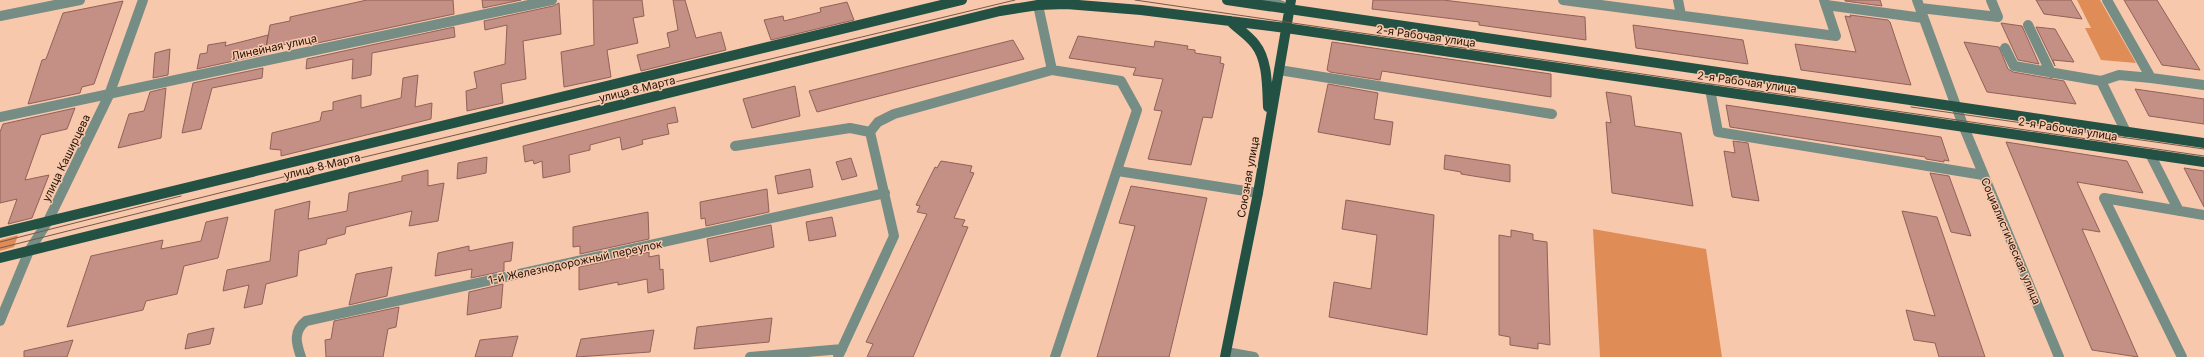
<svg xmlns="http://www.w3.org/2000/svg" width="2204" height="357" viewBox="0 0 2204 357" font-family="Inter,sans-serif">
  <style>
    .green { fill: #e08c57 }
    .building { fill: #c48f84; stroke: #926157 }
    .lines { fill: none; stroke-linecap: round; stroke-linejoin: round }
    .minor { stroke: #758d84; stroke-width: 10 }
    .major { stroke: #235244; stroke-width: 10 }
    .tram { stroke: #755847; stroke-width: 1 }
    .labels { text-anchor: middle; stroke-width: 3; stroke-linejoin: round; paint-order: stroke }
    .street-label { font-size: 11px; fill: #231208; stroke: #f8c8ac }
  </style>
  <rect width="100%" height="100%" fill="#f8c8ac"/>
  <!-- green -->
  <path class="green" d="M 2077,0 L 2100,0 L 2136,63 L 2101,60 L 2085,28 L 2091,28 Z
    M 1593,229 L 1706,249 L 1722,357 L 1600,357 Z
    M 18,235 L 14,247 L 0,251 L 0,240 Z"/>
  <!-- building -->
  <path class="building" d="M 367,0 L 453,0 L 454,14 L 308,45 L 309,40 L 266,48 L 270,25 L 290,21 L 290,17 Z
    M 482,0 L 521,0 L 483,8 Z
    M 593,0 L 642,0 L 644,16 L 633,18 L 638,43 L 607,50 L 611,77 L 564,87 L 561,52 L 594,45 Z
    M 673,0 L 685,0 L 696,38 L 721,32 L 726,50 L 641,71 L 637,55 L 670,47 L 667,33 L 678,30 Z
    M 1373,0 L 1443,0 L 1585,17 L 1586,40 L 1479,25 L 1479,22 L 1372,9 Z
    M 1845,0 L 1880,0 L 1882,6 L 1845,1 Z
    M 2036,0 L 2071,0 L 2082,19 L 2044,14 Z
    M 2124,0 L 2157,0 L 2200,70 L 2162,65 Z
    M 123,1 L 94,84 L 82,87 L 80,93 L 28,104 L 42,60 L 46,59 L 63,13 Z
    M 847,2 L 854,20 L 771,40 L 764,20 L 783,16 L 784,21 L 821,12 L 820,8 Z
    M 559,3 L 561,34 L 523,41 L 526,79 L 501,84 L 503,103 L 467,111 L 466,91 L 477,88 L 474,72 L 505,64 L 507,25 L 485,30 L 484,21 L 553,6 Z
    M 1850,15 L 1888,20 L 1890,22 L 1911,85 L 1801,70 L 1795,44 L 1856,52 L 1845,16 L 1851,17 Z
    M 2001,23 L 2022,26 L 2039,64 L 2018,60 Z
    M 1633,25 L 1743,40 L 1748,64 L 1636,48 Z
    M 454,27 L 455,37 L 372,53 L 371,75 L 352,79 L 353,59 L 306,69 L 307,59 Z
    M 2036,27 L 2055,29 L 2074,62 L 2053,60 L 2055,66 Z
    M 268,35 L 265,54 L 197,69 L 200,54 L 207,53 L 208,45 L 226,42 L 225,46 Z
    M 1078,36 L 1154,47 L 1155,41 L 1188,46 L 1187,49 L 1195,50 L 1195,53 L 1221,57 L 1220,63 L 1224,64 L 1212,118 L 1203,117 L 1191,165 L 1148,159 L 1162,111 L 1154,110 L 1163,79 L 1133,75 L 1136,68 L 1069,58 Z
    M 1013,40 L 1024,59 L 817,112 L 809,91 Z
    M 1332,42 L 1551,74 L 1551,97 L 1382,71 L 1380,80 L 1330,72 L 1327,70 Z
    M 1964,42 L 1999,47 L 2008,69 L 2013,72 L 2064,81 L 2076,104 L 1987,92 Z
    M 170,49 L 168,75 L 153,78 L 155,53 Z
    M 263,68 L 262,78 L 212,88 L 201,129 L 182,133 L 193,83 Z
    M 418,75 L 415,107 L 432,103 L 431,119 L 281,156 L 281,150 L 270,149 L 272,133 L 320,121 L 322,112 L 333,110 L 333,102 L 361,95 L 361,108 L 401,98 L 403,78 Z
    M 1328,84 L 1378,93 L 1374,119 L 1393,122 L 1390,145 L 1318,132 Z
    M 795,86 L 800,116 L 752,128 L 743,99 Z
    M 166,88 L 161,138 L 118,148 L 129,114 L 144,111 L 150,92 Z
    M 2135,89 L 2204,99 L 2204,124 L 2149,116 Z
    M 1606,92 L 1631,96 L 1635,126 L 1681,133 L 1693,206 L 1612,193 L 1606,122 L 1611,123 Z
    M 1726,105 L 1941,137 L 1949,161 L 1944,160 L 1944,162 L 1926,159 L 1925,157 L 1730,127 Z
    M 675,107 L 678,122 L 667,124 L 669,134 L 642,140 L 643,144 L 622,150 L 620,137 L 590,145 L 590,150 L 569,155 L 570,172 L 543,178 L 542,161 L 534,164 L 533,160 L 525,162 L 523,146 Z
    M 75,108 L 67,129 L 41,135 L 25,180 L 49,175 L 32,218 L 8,224 L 17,199 L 0,203 L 0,132 L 3,124 Z
    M 1733,141 L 1748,143 L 1759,201 L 1732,197 L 1724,151 L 1735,153 Z
    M 2006,142 L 2127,161 L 2143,193 L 2077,182 L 2100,232 L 2082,229 L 2138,357 L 2092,350 Z
    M 1445,155 L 1510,165 L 1510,182 L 1461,174 L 1461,172 L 1444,169 Z
    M 487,157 L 486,173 L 457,179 L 458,163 Z
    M 851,158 L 857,176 L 842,180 L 836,162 Z
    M 941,161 L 972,166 L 970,172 L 974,173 L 954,218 L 965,220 L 962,226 L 968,227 L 913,357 L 867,357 L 873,344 L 866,342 L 927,214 L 917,212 L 920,206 L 916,205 L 935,167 L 937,168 Z
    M 2184,168 L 2204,171 L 2204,207 Z
    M 810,169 L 813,187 L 778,194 L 775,176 Z
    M 428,170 L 428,186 L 444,183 L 438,221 L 409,226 L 412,211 L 346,227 L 345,234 L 327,239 L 326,244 L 299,251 L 297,276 L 266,284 L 262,304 L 244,308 L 249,285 L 223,291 L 227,270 L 270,261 L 275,210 L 310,201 L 308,219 L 347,211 L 349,193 L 402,181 L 402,176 Z
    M 1930,173 L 1949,176 L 1971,236 L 1951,232 Z
    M 1131,186 L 1207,198 L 1169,357 L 1097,357 L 1135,226 L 1119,223 Z
    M 767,189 L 769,212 L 706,226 L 705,218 L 701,219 L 700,202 Z
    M 1346,200 L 1434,215 L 1427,335 L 1329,317 L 1334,282 L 1371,289 L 1377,235 L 1342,229 Z
    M 1902,211 L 1937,217 L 1985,357 L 1939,357 L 1935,343 L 1914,340 L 1906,310 L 1935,316 Z
    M 648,212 L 649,239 L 580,254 L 580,246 L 573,247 L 573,227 Z
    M 228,217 L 218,258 L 184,266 L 177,294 L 146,301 L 143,310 L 67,327 L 91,256 L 163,240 L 161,249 L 201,241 L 206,222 Z
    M 832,217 L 836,236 L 809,241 L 806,222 Z
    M 771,225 L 774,247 L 710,262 L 707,239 Z
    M 1511,230 L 1533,234 L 1533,240 L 1547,242 L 1550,345 L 1538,343 L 1538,349 L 1510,345 L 1510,337 L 1499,335 L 1499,235 L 1511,237 Z
    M 513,242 L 511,261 L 504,262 L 504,271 L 471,278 L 472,269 L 435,276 L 438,253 L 469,246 L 469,251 Z
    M 649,252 L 649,257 L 659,255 L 660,270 L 663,269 L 664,289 L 648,293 L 647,279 L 618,285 L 618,282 L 579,290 L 579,267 Z
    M 392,267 L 387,296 L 349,305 L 356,274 Z
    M 503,284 L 501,308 L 467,315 L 469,292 Z
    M 399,307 L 396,327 L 388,329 L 383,357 L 326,357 L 325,340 L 331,339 L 334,321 Z
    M 772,318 L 769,342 L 694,349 L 697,327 Z
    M 214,328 L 210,344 L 185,349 L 188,334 Z
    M 654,330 L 650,352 L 576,357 L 581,339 Z
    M 518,336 L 512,357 L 475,357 L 480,340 Z
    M 73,340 L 67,357 L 24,357 L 24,351 Z"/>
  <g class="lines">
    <!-- minor -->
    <path class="minor" d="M 1267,0 L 1282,6
      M 1563,0 L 1836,36 L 1824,0
      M 1678,0 L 1681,15
      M 1917,0 L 1963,125 L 2059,357
      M 2107,0 L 2151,78 L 2119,75 L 2101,81 L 2126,132
      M 1038,5 L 1052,70 L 1121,81 L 1137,110 L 1055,357
      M 1826,5 L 1923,18
      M 1920,8 L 1998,17 L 1991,0
      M 0,16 L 80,0
      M 2028,25 L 2051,73
      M 2005,48 L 2014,66 L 2101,81
      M 1279,70 L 1552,114
      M 2151,78 L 2204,85
      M 1710,89 L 1718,132 L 1983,175
      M 0,117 L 552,0
      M 735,146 L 850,128 L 870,132 L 878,122 L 894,114 L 1052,70
      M 2150,154 L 2179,211
      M 1118,171 L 1258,193
      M 0,321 L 29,251 L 48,221 L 109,95 L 143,0
      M 1226,352 L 1254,357
      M 301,357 C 296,343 293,331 306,321 L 885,193
      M 750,357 L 842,349
      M 838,357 L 894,236 L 870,132
      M 2182,357 L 2104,198 L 2204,215"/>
    <!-- major -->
    <path class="major" d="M 1227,0 L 2204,143
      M 1230,21 C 1238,29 1248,35 1255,44 C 1268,60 1267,87 1268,107
      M 0,233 L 962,0
      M 0,258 L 1000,11 L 1038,5 L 1066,4 L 1141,10 L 1286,28 L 2204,162
      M 1225,357 L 1258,193 L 1291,0"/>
    <!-- tram -->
    <path class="tram" d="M 1135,0 L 2204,156
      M 1911,107 L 2204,149
      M 0,242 L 181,196
      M 0,248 L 323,167 L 1015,0"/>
  </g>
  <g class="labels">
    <!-- street labels -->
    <g class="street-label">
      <text transform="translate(1426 36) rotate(8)" y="4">2-я Рабочая улица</text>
      <text transform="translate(274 47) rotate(-12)" y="4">Линейная улица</text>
      <text transform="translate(1747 82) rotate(8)" y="4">2-я Рабочая улица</text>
      <text transform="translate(637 89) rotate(-14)" y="4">улица 8 Марта</text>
      <text transform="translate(2068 129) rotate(9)" y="4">2-я Рабочая улица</text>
      <text transform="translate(66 158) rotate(-64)" y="4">улица Каширцева</text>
      <text transform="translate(322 166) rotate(-14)" y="4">улица 8 Марта</text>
      <text transform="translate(1248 177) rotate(-80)" y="4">Союзная улица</text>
      <text transform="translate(2011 241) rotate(67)" y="4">Социалистическая улица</text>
      <text transform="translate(575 262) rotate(-12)" y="4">1-й Железнодорожный переулок</text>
    </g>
  </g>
</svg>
